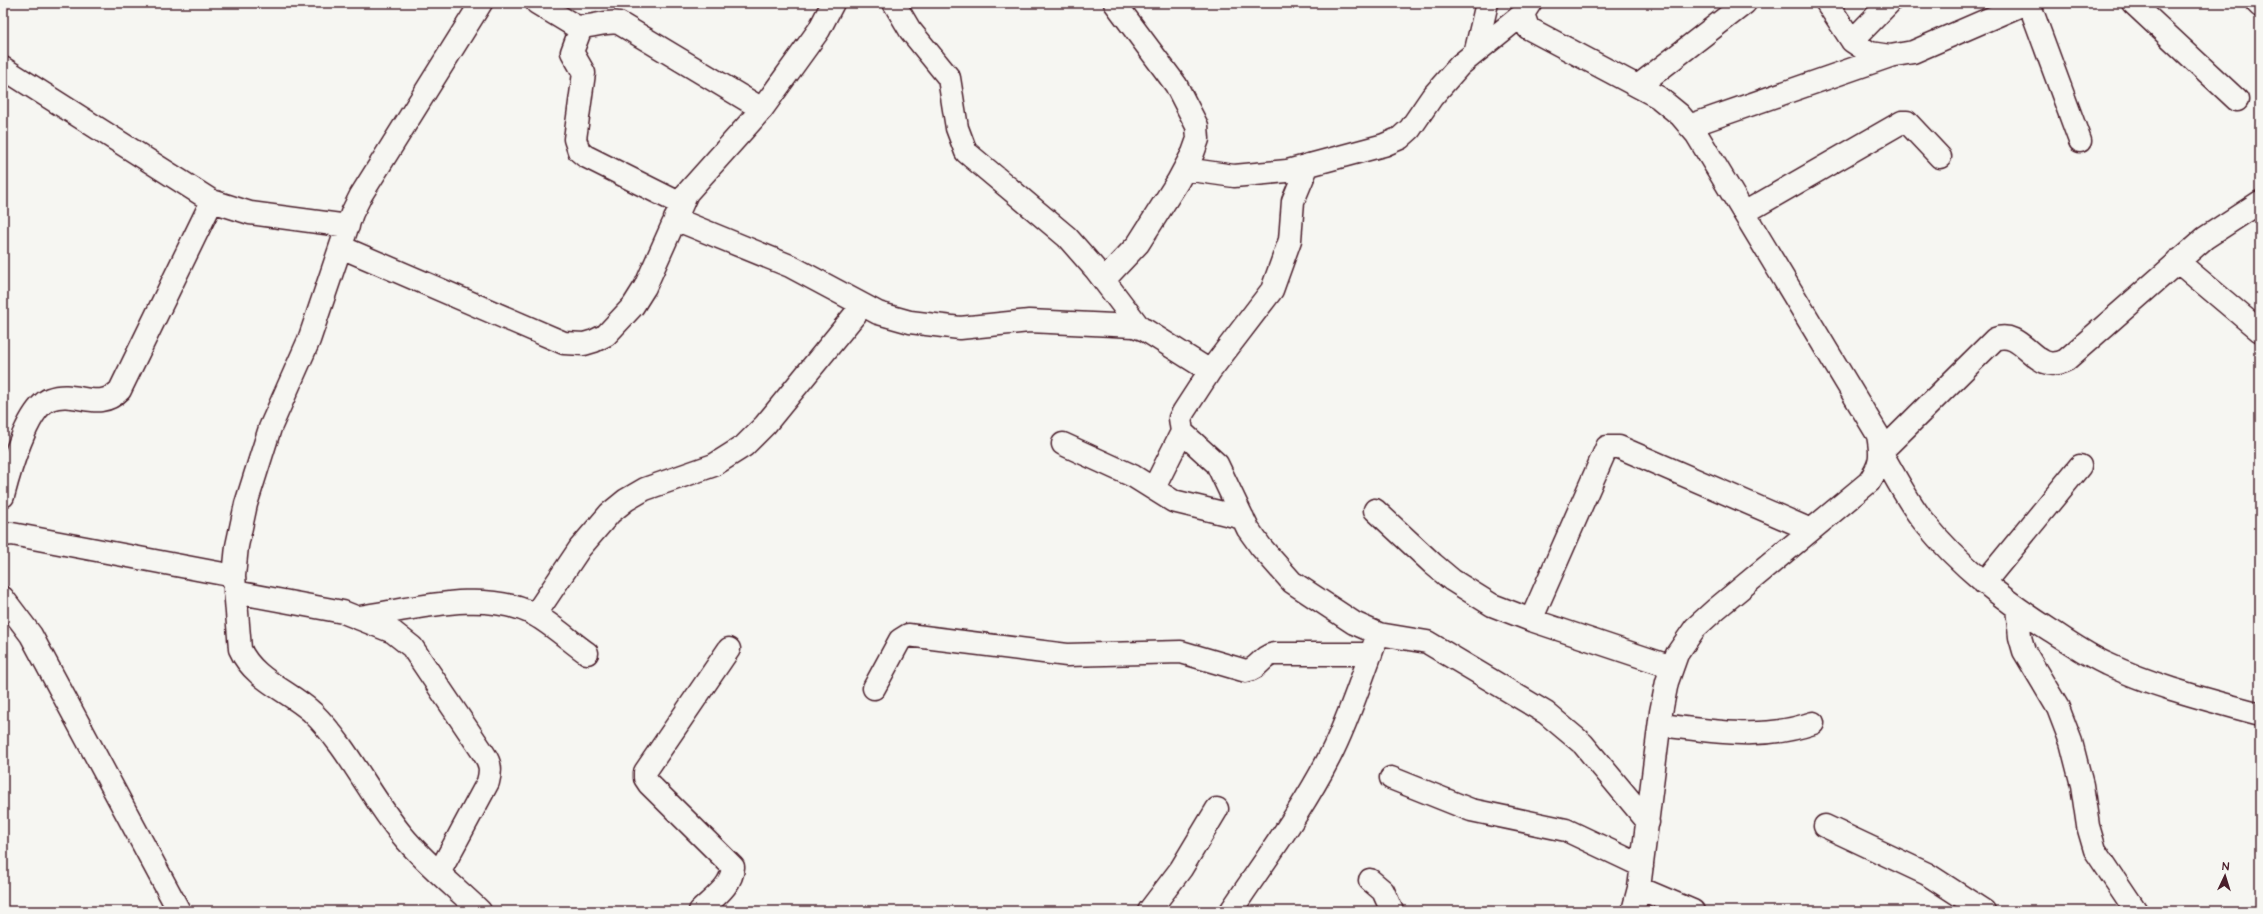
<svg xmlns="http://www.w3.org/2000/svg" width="2263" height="914" viewBox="0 0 2263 914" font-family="'Architects Daughter',sans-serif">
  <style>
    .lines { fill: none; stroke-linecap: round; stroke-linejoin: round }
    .minor-casing { stroke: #4a1f2b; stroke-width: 25 }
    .minor { stroke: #f6f6f2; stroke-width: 22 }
  </style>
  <rect width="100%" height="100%" fill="#f6f6f2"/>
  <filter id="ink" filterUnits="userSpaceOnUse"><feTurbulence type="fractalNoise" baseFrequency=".025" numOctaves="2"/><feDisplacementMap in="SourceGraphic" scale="8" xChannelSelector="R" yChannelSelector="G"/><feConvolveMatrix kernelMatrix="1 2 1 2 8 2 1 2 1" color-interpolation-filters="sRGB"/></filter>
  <g filter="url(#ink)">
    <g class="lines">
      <!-- minor casing -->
      <g class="minor-casing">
        <path id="minor" d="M 537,3 L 575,26 C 590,29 604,20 619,23 L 762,109
          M 894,3 L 910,30 L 949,78 L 957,128 L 966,152 L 1067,237 L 1096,270 L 1140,328
          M 1530,3 L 1523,14 L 1528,28 L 1658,97 L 1680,115 L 1697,135 L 1878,435 C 1882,457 1881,464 1869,482 L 1716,609 L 1695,628 L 1677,654 L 1667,682 L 1661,712 L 1639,888 L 1633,911
          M 1827,3 L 1852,41 L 1870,53 L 1890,56 L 1913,52 L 2026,3
          M 2029,3 L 2080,141
          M 2133,3 L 2237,100
          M 2257,3 L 2260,6
          M 581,28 L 572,52 L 584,73 L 575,139 L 579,151 L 585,156 L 681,204
          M 1852,41 L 1889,3
          M 1476,50 L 1487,3
          M 3,68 L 212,201 L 250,213 L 348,226
          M 1638,86 L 1745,3
          M 1689,126 L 1890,56
          M 1308,165 L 1293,201 L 1290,240 L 1272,290 L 1210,371 L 1184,411 L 1180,418 L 1182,432 L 1217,464 L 1248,529 L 1261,547 L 1292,582 L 1354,623 L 1379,634 L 1427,642 L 1546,713 L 1583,744 L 1648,822
          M 1185,169 L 1234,176 L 1287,171 L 1384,145 L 1400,138 L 1410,129 L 1432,97 L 1460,65 L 1523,14
          M 2260,202 L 2205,238 L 2066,360 C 2034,377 2025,328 1995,339 L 1881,452 C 1895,476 1907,501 1924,522 C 1960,566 2002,599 2050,630 C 2069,642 2087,655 2107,664 C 2155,687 2209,700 2260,714
          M 1744,213 L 1902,122 L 1907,122 L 1940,157
          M 675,219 L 790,266 L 878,313 L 910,322 L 960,328 L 1029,321 L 1134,326 L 1145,330 L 1210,371
          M 341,247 L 564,343 L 584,344 L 594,341 L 606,335 L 633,306 L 645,287 L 687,193 L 762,109 L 819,30 L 833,3
          M 2177,261 L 2260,331
          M 1104,280 L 1138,244 L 1178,181 L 1193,153 L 1198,139 L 1197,126 L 1176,85 L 1115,3
          M 1063,444 L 1133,476 L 1173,501 L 1243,518
          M 1154,488 L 1182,432
          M 3,496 C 9,473 27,408 50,399 C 76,389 98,413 120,390 L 212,201
          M 1375,510 L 1433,564 L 1452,580 L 1492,605 L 1531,620 L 1672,667
          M 3,535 L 12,534 L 234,576
          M 1984,583 L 2080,466
          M 235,592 L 343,612 L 393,632 L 412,647 L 484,754 C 491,764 491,771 488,782 L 439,873
          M 3,598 L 31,635 L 179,911
          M 2017,608 L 2020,637 L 2024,651 L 2058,708 L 2071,742 L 2082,785 L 2088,826 L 2095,850 L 2136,911
          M 535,615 L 580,548 L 610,513 L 626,500 L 645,489 L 714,465 L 744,446 L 765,425 L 862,306
          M 360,617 C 413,609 486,588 535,615 C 553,625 570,641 587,653
          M 1531,620 L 1607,447 L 1619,447 L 1811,530
          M 874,688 L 900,640 L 908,635 L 1067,655 L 1181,652 L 1246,671 C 1259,669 1261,656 1274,654 L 1371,654
          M 1660,725 C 1713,731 1761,741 1813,723
          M 1391,778 L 1471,810 L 1566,830 L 1642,866
          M 1825,826 L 1927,874 L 1984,911
          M 1370,880 L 1383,891 L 1392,911
          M 1639,888 L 1693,911
          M 480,911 C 454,886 425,863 402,835 C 369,795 349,748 312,712 C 289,691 253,679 240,649 L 234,576 L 237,546 L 246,504 L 270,428 L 309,340 L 352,213 L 361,195 L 481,3
          M 700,911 C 713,898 732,886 733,867 L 649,784 L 645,778 L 645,772 L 729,649
          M 1149,911 L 1181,869 L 1217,809
          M 1231,911 C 1265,860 1302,811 1330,756 C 1349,719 1361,679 1376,640"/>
      </g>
      <!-- minor -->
      <use href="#minor" class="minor"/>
    </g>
  </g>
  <!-- margin -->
  <rect width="2263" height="914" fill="none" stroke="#f6f6f2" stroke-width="16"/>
  <rect x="8" y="8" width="2247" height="898" fill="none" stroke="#4a1f2b" stroke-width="1.5" filter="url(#ink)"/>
  <!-- north arrow -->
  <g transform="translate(2225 876) rotate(4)" stroke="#f6f6f2" stroke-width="3" paint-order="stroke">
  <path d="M0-3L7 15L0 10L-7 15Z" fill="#4a1f2b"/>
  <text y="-6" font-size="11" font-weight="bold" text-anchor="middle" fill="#4a1f2b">N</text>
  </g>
</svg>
